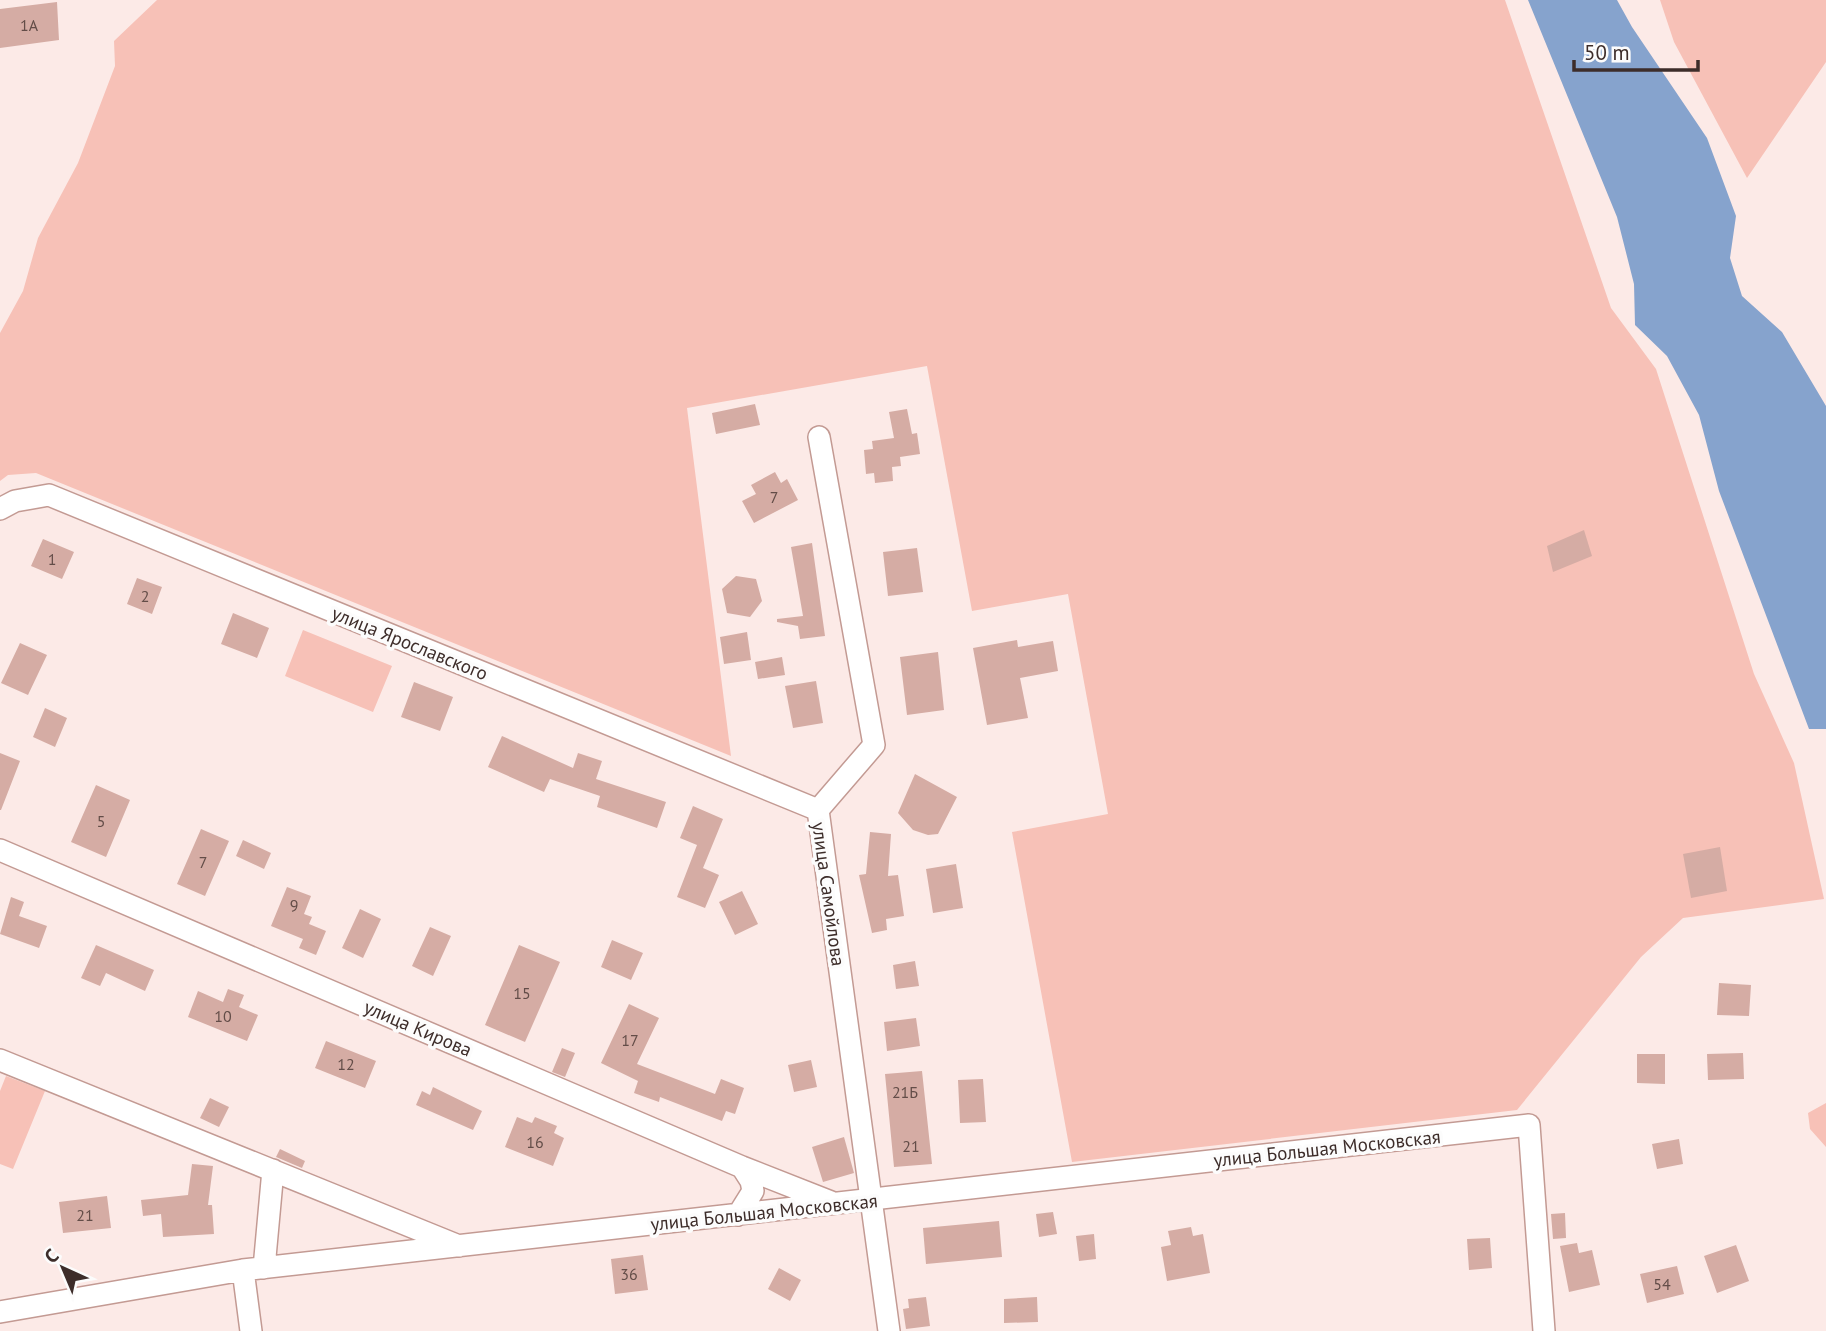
<svg xmlns="http://www.w3.org/2000/svg" width="1826" height="1331" viewBox="0 0 1826 1331" font-family="'PT Sans',sans-serif">
  <style>
    .green { fill: #f7c1b7 }
    .water { fill: #86a3cd }
    .building { fill: #d5aca4 }
    .lines { fill: none; stroke-linecap: round; stroke-linejoin: round }
    .minor-casing { stroke: #c39a93; stroke-width: 24 }
    .minor { stroke: #fff; stroke-width: 21 }
    .labels { text-anchor: middle; stroke-width: 7; stroke-linejoin: round; paint-order: stroke }
    .number-label { font-size: 16px; fill: #634d48 }
    .street-label { font-size: 19px; fill: #3d2d2a; stroke: #fcfcfc }
  </style>
  <rect width="100%" height="100%" fill="#fceae7"/>
  <!-- green -->
  <path class="green" d="M 157,0 L 1505,0 L 1611,308 L 1656,369 L 1754,674 L 1794,763 L 1824,899 L 1683,918 L 1641,957 L 1517,1110 L 1072,1162 L 1012,832 L 1108,814 L 1068,594 L 972,611 L 927,366 L 687,408 L 731,756 L 36,473 L 8,475 L 0,481 L 0,333 L 23,291 L 38,238 L 78,163 L 115,66 L 114,41 Z
    M 1660,0 L 1826,0 L 1826,62 L 1747,178 L 1674,42 Z
    M 303,630 L 392,666 L 373,712 L 285,676 Z
    M 6,1076 L 45,1091 L 13,1169 L 0,1164 L 0,1091 Z
    M 1826,1103 L 1826,1147 L 1810,1129 L 1808,1113 Z"/>
  <!-- water -->
  <path class="water" d="M 1528,0 L 1617,0 L 1632,27 L 1707,138 L 1736,216 L 1730,258 L 1742,296 L 1782,332 L 1826,406 L 1826,729 L 1809,729 L 1719,491 L 1699,415 L 1667,356 L 1635,325 L 1634,284 L 1617,217 Z"/>
  <!-- building -->
  <path class="building" d="M 57,2 L 59,40 L 0,48 L 0,9 Z
    M 755,404 L 760,425 L 716,434 L 712,413 Z
    M 907,409 L 912,434 L 917,433 L 920,454 L 900,457 L 901,466 L 892,467 L 893,481 L 875,483 L 874,473 L 866,474 L 864,450 L 873,449 L 872,441 L 894,438 L 889,412 Z
    M 775,472 L 781,483 L 787,479 L 798,500 L 754,523 L 742,501 L 756,494 L 751,485 Z
    M 1584,530 L 1592,556 L 1553,572 L 1547,546 Z
    M 43,539 L 74,552 L 62,579 L 31,566 Z
    M 812,543 L 825,636 L 800,639 L 798,626 L 777,622 L 777,619 L 803,616 L 791,547 Z
    M 917,548 L 923,592 L 888,596 L 883,552 Z
    M 736,576 L 756,579 L 762,601 L 750,617 L 727,613 L 722,589 Z
    M 137,578 L 162,587 L 152,614 L 127,604 Z
    M 233,613 L 269,628 L 257,658 L 221,644 Z
    M 747,632 L 751,660 L 724,664 L 720,637 Z
    M 1017,640 L 1018,647 L 1053,641 L 1058,671 L 1020,678 L 1028,718 L 987,725 L 973,648 Z
    M 20,643 L 47,655 L 28,695 L 1,683 Z
    M 938,652 L 944,710 L 907,715 L 900,657 Z
    M 782,657 L 785,675 L 758,679 L 755,662 Z
    M 816,681 L 823,723 L 793,728 L 785,686 Z
    M 414,682 L 453,697 L 440,731 L 401,717 Z
    M 45,708 L 67,718 L 55,747 L 33,737 Z
    M 502,736 L 573,768 L 578,753 L 602,761 L 596,779 L 666,802 L 657,828 L 597,807 L 600,796 L 550,779 L 544,792 L 488,767 Z
    M 0,753 L 20,761 L 1,810 L 0,810 Z
    M 915,774 L 957,797 L 938,834 L 928,835 L 913,830 L 898,813 Z
    M 96,785 L 130,800 L 106,857 L 71,842 Z
    M 693,806 L 723,819 L 703,868 L 719,875 L 705,908 L 677,897 L 697,845 L 680,838 Z
    M 201,829 L 229,841 L 205,896 L 177,884 Z
    M 870,832 L 891,834 L 888,876 L 898,875 L 904,916 L 886,919 L 887,930 L 872,933 L 859,875 L 866,874 Z
    M 243,840 L 271,853 L 264,869 L 236,856 Z
    M 1720,847 L 1727,891 L 1691,898 L 1683,854 Z
    M 956,864 L 963,908 L 933,913 L 926,869 Z
    M 287,887 L 311,896 L 304,914 L 312,917 L 309,924 L 326,931 L 316,955 L 299,948 L 303,939 L 271,926 Z
    M 742,891 L 758,924 L 735,935 L 719,902 Z
    M 11,897 L 24,902 L 19,916 L 47,926 L 39,948 L 0,934 Z
    M 360,909 L 381,919 L 363,958 L 342,948 Z
    M 430,927 L 451,936 L 433,976 L 412,966 Z
    M 612,940 L 643,953 L 631,980 L 601,967 Z
    M 96,945 L 154,970 L 145,991 L 106,973 L 100,986 L 81,978 Z
    M 519,945 L 560,962 L 525,1042 L 485,1025 Z
    M 915,961 L 919,986 L 896,989 L 893,965 Z
    M 1719,983 L 1751,985 L 1749,1016 L 1717,1015 Z
    M 228,989 L 244,995 L 239,1007 L 258,1015 L 247,1041 L 188,1017 L 198,991 L 223,1002 Z
    M 629,1004 L 659,1018 L 637,1064 L 715,1094 L 721,1079 L 744,1088 L 735,1114 L 726,1111 L 722,1121 L 660,1097 L 659,1102 L 634,1093 L 638,1081 L 601,1063 Z
    M 916,1018 L 920,1046 L 887,1051 L 884,1022 Z
    M 326,1041 L 376,1061 L 365,1088 L 315,1068 Z
    M 562,1048 L 575,1053 L 565,1077 L 552,1072 Z
    M 1743,1053 L 1744,1079 L 1708,1080 L 1707,1054 Z
    M 1637,1054 L 1665,1054 L 1665,1084 L 1637,1083 Z
    M 811,1060 L 817,1087 L 794,1092 L 788,1065 Z
    M 922,1071 L 932,1164 L 894,1167 L 885,1074 Z
    M 983,1079 L 986,1122 L 960,1123 L 958,1080 Z
    M 433,1087 L 482,1111 L 473,1130 L 416,1105 L 422,1091 L 430,1095 Z
    M 210,1098 L 229,1107 L 219,1127 L 200,1118 Z
    M 517,1117 L 532,1123 L 535,1117 L 557,1126 L 554,1133 L 564,1138 L 553,1166 L 505,1147 Z
    M 844,1137 L 854,1173 L 823,1182 L 812,1147 Z
    M 1679,1139 L 1683,1164 L 1657,1169 L 1652,1144 Z
    M 280,1149 L 305,1161 L 302,1168 L 276,1157 Z
    M 192,1164 L 213,1166 L 208,1205 L 212,1205 L 214,1234 L 163,1237 L 161,1214 L 143,1216 L 141,1200 L 188,1195 Z
    M 107,1196 L 111,1228 L 63,1233 L 59,1202 Z
    M 1053,1212 L 1057,1234 L 1039,1237 L 1036,1214 Z
    M 1565,1213 L 1566,1238 L 1553,1239 L 1551,1214 Z
    M 999,1221 L 1002,1257 L 926,1264 L 923,1228 Z
    M 1191,1227 L 1193,1236 L 1203,1234 L 1210,1273 L 1167,1281 L 1161,1247 L 1171,1245 L 1168,1231 Z
    M 1094,1234 L 1096,1259 L 1079,1261 L 1076,1236 Z
    M 1490,1238 L 1492,1268 L 1469,1270 L 1467,1239 Z
    M 1577,1243 L 1579,1253 L 1592,1250 L 1600,1285 L 1569,1292 L 1560,1246 Z
    M 1736,1245 L 1749,1281 L 1717,1293 L 1704,1256 Z
    M 643,1255 L 648,1290 L 615,1294 L 611,1259 Z
    M 1677,1266 L 1684,1294 L 1647,1303 L 1640,1274 Z
    M 779,1268 L 801,1280 L 790,1301 L 768,1289 Z
    M 926,1297 L 930,1326 L 906,1329 L 903,1309 L 909,1308 L 908,1299 Z
    M 1037,1297 L 1038,1322 L 1004,1323 L 1004,1299 Z"/>
  <g class="lines">
    <!-- minor casing -->
    <g class="minor-casing">
      <path id="minor" d="M 819,437 L 874,745 L 818,810 L 889,1331
        M 0,509 L 15,501 L 49,495 L 818,810
        M 0,850 L 742,1167 L 831,1202
        M 0,1060 L 459,1246
        M 738,1215 L 753,1191 L 751,1181 L 742,1167
        M 264,1268 L 273,1170
        M 243,1270 L 251,1331
        M 0,1312 L 243,1270 L 1529,1125 L 1544,1331"/>
    </g>
    <!-- minor -->
    <use href="#minor" class="minor"/>
  </g>
  <g class="labels">
    <!-- number labels -->
    <g class="number-label">
      <text x="29" y="31">1А</text>
      <text x="774" y="503">7</text>
      <text x="52" y="565">1</text>
      <text x="145" y="602">2</text>
      <text x="101" y="827">5</text>
      <text x="203" y="868">7</text>
      <text x="294" y="911">9</text>
      <text x="522" y="999">15</text>
      <text x="223" y="1022">10</text>
      <text x="630" y="1046">17</text>
      <text x="346" y="1070">12</text>
      <text x="905" y="1098">21Б</text>
      <text x="535" y="1148">16</text>
      <text x="911" y="1152">21</text>
      <text x="85" y="1221">21</text>
      <text x="629" y="1280">36</text>
      <text x="1662" y="1290">54</text>
    </g>
    <!-- street labels -->
    <g class="street-label">
      <text transform="translate(410 643) rotate(22)" y="7">улица Ярославского</text>
      <text transform="translate(829 894) rotate(82)" y="7">улица Самойлова</text>
      <text transform="translate(418 1028) rotate(23)" y="7">улица Кирова</text>
      <text transform="translate(1327 1148) rotate(-6)" y="7">улица Большая Московская</text>
      <text transform="translate(764 1212) rotate(-6)" y="7">улица Большая Московская</text>
    </g>
  </g>
  <!-- north arrow -->
  <g transform="translate(63 1268) rotate(316)" stroke="#fcfcfc" stroke-width="5" paint-order="stroke">
  <path d="M0-5L12 26L0 18L-12 26Z" fill="#3d2d2a"/>
  <text y="-10" font-size="19" font-weight="bold" text-anchor="middle" fill="#3d2d2a">С</text>
  </g>
  <!-- scale -->
  <path d="M1574 60v10h124v-10" fill="none" stroke="#3d2d2a" stroke-width="3.5"/>
  <text x="1584" y="60" font-size="21" fill="#3d2d2a" stroke="#fcfcfc" stroke-width="5" paint-order="stroke">50 m</text>
</svg>
